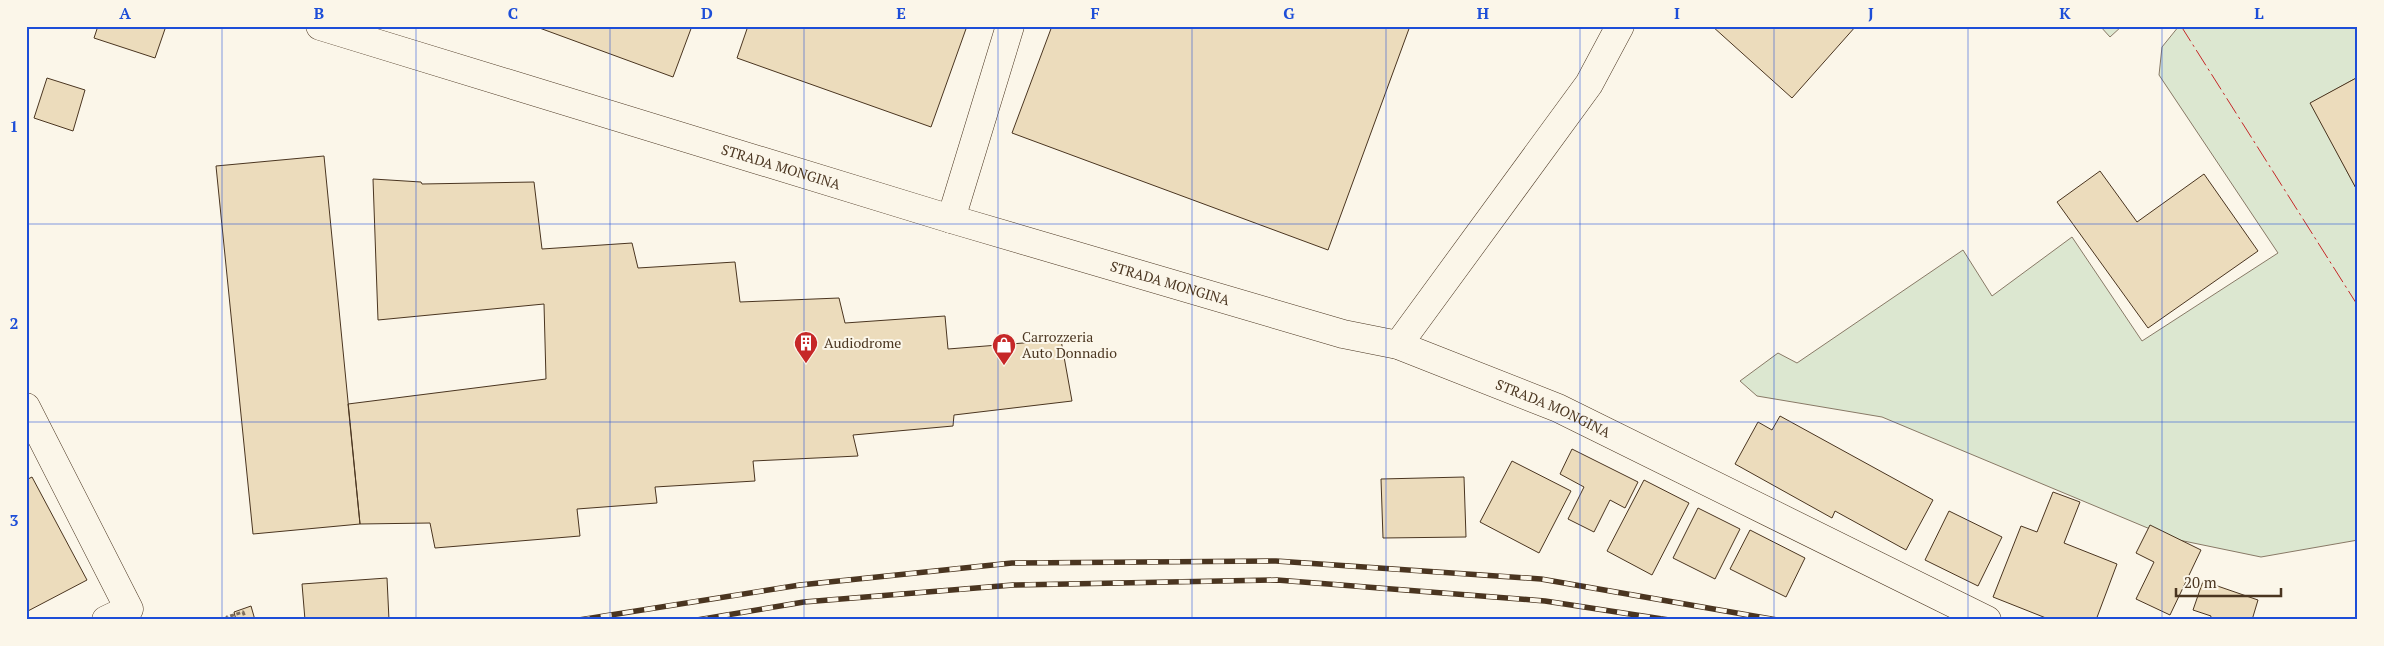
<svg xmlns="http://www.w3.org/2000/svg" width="2384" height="646" viewBox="0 0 2384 646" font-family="'PT Serif',serif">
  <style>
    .green { fill: #dce7d0; stroke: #887966 }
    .building { fill: #ecdcbc; stroke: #4a3520 }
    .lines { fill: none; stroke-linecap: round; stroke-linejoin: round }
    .street-casing { stroke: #4a3520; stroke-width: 29 }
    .path { stroke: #7f6f5c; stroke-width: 3; stroke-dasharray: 4 2.5; stroke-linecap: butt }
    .street { stroke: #fbf6e9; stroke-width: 28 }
    .rail-casing { stroke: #4a3520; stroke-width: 5.5 }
    .rail { stroke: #fbf6e9; stroke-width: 4; stroke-dasharray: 11; stroke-linecap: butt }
    .power { stroke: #c62828; stroke-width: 1; stroke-dasharray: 18 4 2.5 4; stroke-linecap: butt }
    .grid { fill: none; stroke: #1d4ed8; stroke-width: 1; stroke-opacity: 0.55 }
    .labels { text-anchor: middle; stroke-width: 4; stroke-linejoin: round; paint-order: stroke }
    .street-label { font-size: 14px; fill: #4a3520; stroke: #fbf6e9 }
    .poi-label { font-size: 14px; fill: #4a3520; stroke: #fbf6e9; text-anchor: start }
    .neatline { fill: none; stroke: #1d4ed8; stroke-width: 2 }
    .grid-label { font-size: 16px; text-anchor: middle; font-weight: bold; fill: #1d4ed8 }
  </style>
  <rect width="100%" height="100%" fill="#fbf6e9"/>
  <!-- green -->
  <path class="green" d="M 2100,26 L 2122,26 L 2110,37 Z
    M 2179,26 L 2358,26 L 2358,77 L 2311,103 L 2358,192 L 2358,540 L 2261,557 L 2174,539 L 1882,417 L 1757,396 L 1740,381 L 1778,353 L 1797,363 L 1963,250 L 1992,296 L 2072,237 L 2142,341 L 2278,253 L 2159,75 L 2162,47 Z"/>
  <!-- building -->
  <path class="building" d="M 98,26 L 166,26 L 155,58 L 94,38 Z
    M 534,26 L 692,26 L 673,77 Z
    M 748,26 L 967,26 L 931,127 L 737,58 Z
    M 1052,26 L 1410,26 L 1328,250 L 1012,133 Z
    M 1712,26 L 1856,26 L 1792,98 Z
    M 2358,77 L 2358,192 L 2310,103 Z
    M 47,78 L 85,90 L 73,131 L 34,118 Z
    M 324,156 L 360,524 L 253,534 L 216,166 Z
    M 2100,171 L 2137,222 L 2204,174 L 2258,251 L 2148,328 L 2057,202 Z
    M 373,179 L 421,182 L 422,184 L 534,182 L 542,249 L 632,243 L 638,268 L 735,262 L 740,302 L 839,298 L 845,323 L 945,316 L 948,349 L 1061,340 L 1072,401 L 954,415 L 953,426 L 853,435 L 858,456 L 753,461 L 755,481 L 655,487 L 657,503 L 577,509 L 580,536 L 435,548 L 430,523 L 360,524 L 348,404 L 546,379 L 544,304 L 378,320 Z
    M 1780,416 L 1933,500 L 1906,550 L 1835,511 L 1832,518 L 1735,464 L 1758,422 L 1772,430 Z
    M 1572,449 L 1638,482 L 1625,508 L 1610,500 L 1594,532 L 1568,519 L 1584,487 L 1560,474 Z
    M 1512,461 L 1571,491 L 1539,553 L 1480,522 Z
    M 32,477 L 87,580 L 26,612 L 26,480 Z
    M 1464,477 L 1466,537 L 1383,538 L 1381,479 Z
    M 1644,480 L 1689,503 L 1652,575 L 1607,551 Z
    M 2053,492 L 2080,502 L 2064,543 L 2117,564 L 2096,620 L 2051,620 L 1993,597 L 2021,526 L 2037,532 Z
    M 1698,508 L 1740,529 L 1715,579 L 1673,558 Z
    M 1949,511 L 2002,537 L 1978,586 L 1925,560 Z
    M 2150,525 L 2201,550 L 2170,615 L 2136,599 L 2154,562 L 2136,553 Z
    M 1750,530 L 1805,558 L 1786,597 L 1730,569 Z
    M 387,578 L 389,620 L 305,620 L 302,584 Z
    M 2203,581 L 2258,600 L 2252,620 L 2210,620 L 2211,616 L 2193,610 Z
    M 251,606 L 255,620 L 236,620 L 234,612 Z"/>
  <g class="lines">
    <!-- street casing -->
    <g class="street-casing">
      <g id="street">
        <path id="s1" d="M 320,26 L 951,219 L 1343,334 L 1398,345 L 1558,408 L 1987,620"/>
        <path d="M 951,219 L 1010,26"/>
        <path d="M 1398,345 L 1589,84 L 1620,26"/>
        <path d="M 26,407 L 129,609 L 106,620"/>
      </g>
    </g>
    <!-- path -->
    <path class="path" d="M 228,620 L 227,617 L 243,612 L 246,620"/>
    <!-- street -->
    <use href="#street" class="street"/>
    <!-- rail casing -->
    <g class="rail-casing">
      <path id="rail" d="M 579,620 L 800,585 L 1012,563 L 1276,561 L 1541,579 L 1777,620
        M 697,620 L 804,602 L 1013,585 L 1277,580 L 1545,601 L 1669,620"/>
    </g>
    <!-- rail -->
    <use href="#rail" class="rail"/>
    <!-- power -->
    <path class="power" d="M 2181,26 L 2358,306"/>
  </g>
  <!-- grid -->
  <path class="grid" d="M 222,26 L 222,620M 416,26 L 416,620M 610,26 L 610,620M 804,26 L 804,620M 998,26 L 998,620M 1192,26 L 1192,620M 1386,26 L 1386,620M 1580,26 L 1580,620M 1774,26 L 1774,620M 1968,26 L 1968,620M 2162,26 L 2162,620M 26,224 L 2358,224M 26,422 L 2358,422"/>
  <!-- icons -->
  <defs>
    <g id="building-pin" transform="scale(1.25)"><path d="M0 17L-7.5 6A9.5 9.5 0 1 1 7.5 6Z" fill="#c62828" stroke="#fbf6e9"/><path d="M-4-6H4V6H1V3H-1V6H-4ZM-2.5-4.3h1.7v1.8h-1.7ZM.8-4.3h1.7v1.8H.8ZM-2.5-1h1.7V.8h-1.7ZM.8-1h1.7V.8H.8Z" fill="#fff"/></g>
    <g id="shop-pin" transform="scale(1.25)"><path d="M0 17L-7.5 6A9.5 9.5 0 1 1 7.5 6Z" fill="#c62828" stroke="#fbf6e9"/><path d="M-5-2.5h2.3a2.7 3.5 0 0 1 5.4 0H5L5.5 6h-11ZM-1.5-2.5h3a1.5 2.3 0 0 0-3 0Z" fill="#fff"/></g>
  </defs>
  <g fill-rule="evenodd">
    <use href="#building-pin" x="806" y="343"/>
    <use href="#shop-pin" x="1004" y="345"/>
  </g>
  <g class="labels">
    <!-- street labels -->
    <g class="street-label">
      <text dy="5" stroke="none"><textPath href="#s1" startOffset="482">STRADA MONGINA</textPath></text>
      <text dy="5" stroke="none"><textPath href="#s1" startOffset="888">STRADA MONGINA</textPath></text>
      <text dy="5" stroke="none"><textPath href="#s1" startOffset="1292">STRADA MONGINA</textPath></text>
    </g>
    <!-- poi labels -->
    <g class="poi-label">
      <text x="1022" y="342">Carrozzeria<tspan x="1022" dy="16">Auto Donnadio</tspan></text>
      <text x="824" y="348">Audiodrome</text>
    </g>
  </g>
  <!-- border -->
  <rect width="2384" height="646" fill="none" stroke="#fbf6e9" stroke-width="55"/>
  <!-- scale -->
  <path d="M2176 588v8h105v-8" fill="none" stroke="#4a3520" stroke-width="2.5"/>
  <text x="2184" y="588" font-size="15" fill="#4a3520" stroke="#fbf6e9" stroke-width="4" paint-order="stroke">20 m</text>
  <rect x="28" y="28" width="2328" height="590" class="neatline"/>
  <g class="grid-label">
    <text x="125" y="19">A</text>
    <text x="319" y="19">B</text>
    <text x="513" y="19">C</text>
    <text x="707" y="19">D</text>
    <text x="901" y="19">E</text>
    <text x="1095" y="19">F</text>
    <text x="1289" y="19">G</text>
    <text x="1483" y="19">H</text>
    <text x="1677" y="19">I</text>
    <text x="1871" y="19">J</text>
    <text x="2065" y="19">K</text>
    <text x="2259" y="19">L</text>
    <text x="14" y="132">1</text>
    <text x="14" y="329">2</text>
    <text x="14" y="526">3</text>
  </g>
</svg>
